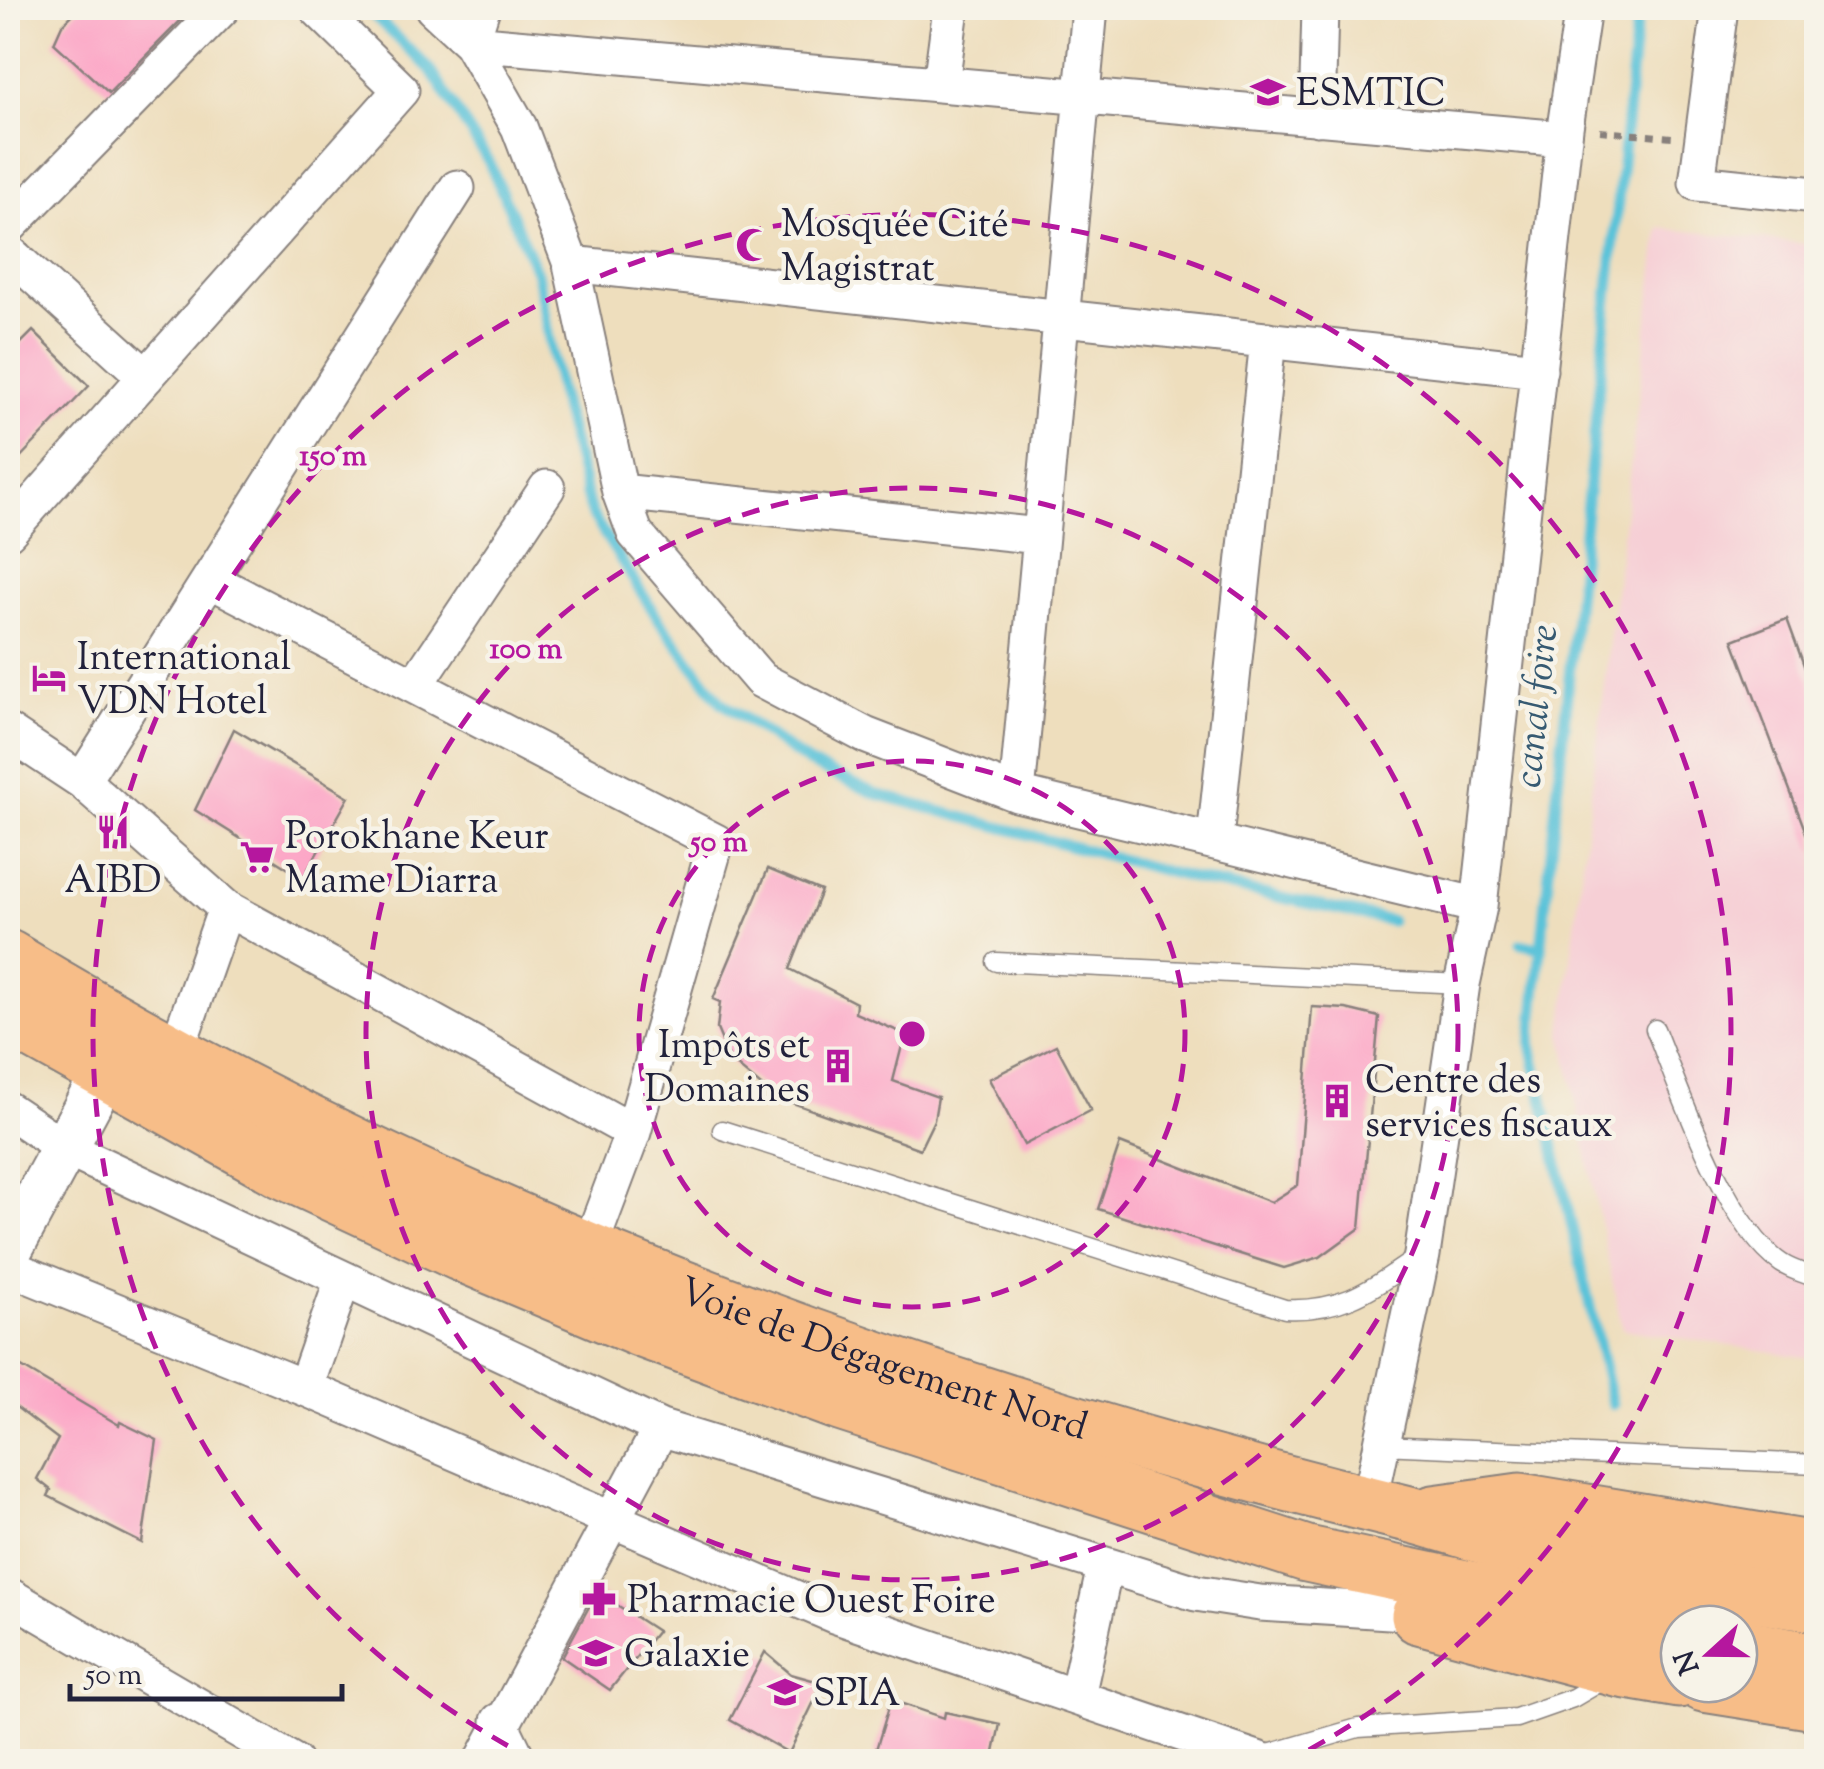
<svg xmlns="http://www.w3.org/2000/svg" width="1824" height="1769" viewBox="0 0 1824 1769" font-family="'Sorts Mill Goudy',serif">
  <style>
    .built { fill: #f6cfd5 }
    .lines { fill: none; stroke-linecap: round; stroke-linejoin: round }
    .stream { stroke: #5cc3d9; stroke-width: 11 }
    .building { fill: #fca6c6 }
    .service-casing { stroke: #88807c; stroke-width: 21 }
    .minor-casing { stroke: #88807c; stroke-width: 39 }
    .tertiary-casing { stroke: #88807c; stroke-width: 49 }
    .trunk-casing { stroke: #88807c; stroke-width: 59 }
    .path { stroke: #88807c; stroke-width: 6; stroke-dasharray: 8 8; stroke-linecap: butt }
    .service { stroke: #fff; stroke-width: 18 }
    .minor { stroke: #fff; stroke-width: 35 }
    .tertiary { stroke: #fff; stroke-width: 45 }
    .trunk { stroke: #f7bd88; stroke-width: 55 }
    .ring { fill: none; stroke: #b5179e; stroke-width: 5; stroke-dasharray: 18 12 }
    .labels { text-anchor: middle; stroke-width: 9; stroke-linejoin: round; paint-order: stroke }
    .poi-label { font-size: 38px; fill: #22223b; stroke: #f7f3e8; text-anchor: start }
    .street-label { font-size: 38px; fill: #22223b; stroke: #f7f3e8 }
    .water-label { font-size: 40px; font-style: italic; fill: #365a72; stroke: #f7f3e8 }
    .centre { fill: #b5179e; stroke: #f7f3e8; stroke-width: 5 }
    .ring-label { font-size: 30px; text-anchor: middle; font-weight: bold; fill: #b5179e; stroke: #f7f3e8; stroke-width: 9; stroke-linejoin: round; paint-order: stroke }
  </style>
  <rect width="100%" height="100%" fill="#f7f3e8"/>
  <filter id="ink" filterUnits="userSpaceOnUse"><feTurbulence type="fractalNoise" baseFrequency=".01" numOctaves="2"/><feDisplacementMap in="SourceGraphic" scale="20" xChannelSelector="R" yChannelSelector="G"/><feConvolveMatrix kernelMatrix="1 2 1 2 8 2 1 2 1" color-interpolation-filters="sRGB"/></filter>
  <filter id="wash" filterUnits="userSpaceOnUse"><feTurbulence type="fractalNoise" baseFrequency=".0048" numOctaves="4" result="noise"/><feDisplacementMap in="SourceGraphic" scale="40" xChannelSelector="R" yChannelSelector="G"/><feGaussianBlur stdDeviation="2.25" result="paint"/><feColorMatrix in="noise" values="0 0 0 0 0 0 0 0 0 0 0 0 0 0 0 0 0 1.4 0 .05"/><feComposite in="paint" operator="in"/></filter>
  <g filter="url(#wash)">
    <rect width="100%" height="100%" fill="#eedebd"/>
    <!-- built -->
    <path class="built" d="M 1659,228 L 1816,245 L 1816,1359 L 1622,1329 L 1562,1033 Z"/>
    <g class="lines">
      <!-- stream -->
      <path class="stream" d="M 366,8 L 430,69 L 489,162 L 537,273 L 559,392 L 591,513 L 659,620 L 721,702 L 808,763 L 876,794 L 1198,880 L 1391,921
        M 1521,944 L 1539,948
        M 1612,1404 L 1531,1045 L 1638,8"/>
    </g>
    <g id="blocks">
      <!-- building -->
      <path class="building" d="M 79,8 L 193,8 L 109,93 L 54,43 L 62,25 Z
        M 33,331 L 89,386 L 8,470 L 8,356 Z
        M 1787,619 L 1816,698 L 1814,854 L 1733,640 Z
        M 234,729 L 349,797 L 303,878 L 195,810 Z
        M 768,869 L 821,891 L 790,969 L 856,1003 L 855,1013 L 905,1034 L 893,1081 L 938,1097 L 934,1120 L 920,1149 L 773,1096 L 730,1060 L 717,1029 L 720,1002 L 713,999 Z
        M 1312,1007 L 1346,1009 L 1379,1017 L 1360,1228 L 1320,1257 L 1284,1268 L 1098,1209 L 1120,1143 L 1271,1202 L 1298,1185 Z
        M 1056,1045 L 1091,1110 L 1024,1145 L 989,1079 Z
        M 8,1359 L 119,1425 L 120,1422 L 157,1440 L 142,1543 L 48,1496 L 51,1490 L 37,1479 L 58,1439 L 8,1401 Z
        M 597,1592 L 657,1631 L 610,1690 L 562,1657 Z
        M 765,1652 L 791,1674 L 823,1683 L 789,1753 L 730,1720 Z
        M 891,1700 L 944,1718 L 945,1712 L 1000,1724 L 992,1762 L 890,1762 L 875,1753 Z"/>
    </g>
  </g>
  <g filter="url(#ink)">
    <use href="#blocks" fill-opacity="0" stroke="#88807c" stroke-width="2.5"/>
    <g class="lines">
      <!-- service casing -->
      <g class="service-casing">
        <path id="service" d="M 996,962 L 1462,984
          M 1655,1029 C 1680,1091 1726,1225 1781,1263 C 1791,1270 1806,1274 1816,1278
          M 722,1130 L 1285,1309 C 1346,1312 1373,1287 1421,1255
          M 1381,1445 L 1816,1464
          M 1258,1757 L 1358,1728 L 1516,1718 L 1573,1698 L 1607,1678"/>
      </g>
      <!-- minor casing -->
      <g class="minor-casing">
        <path id="minor" d="M 433,8 L 471,43 L 519,127 L 571,264 L 620,492 L 635,533 L 761,680 L 865,735 L 1017,794 L 1479,906
          M 482,8 L 471,43 L 1564,139
          M 1720,8 L 1697,183 L 1816,195
          M 941,84 L 951,8
          M 1317,118 L 1320,8
          M 8,227 L 222,8
          M 8,252 L 146,377
          M 571,264 L 1539,370
          M 620,492 L 1040,536
          M 8,532 L 401,90 L 317,8
          M 210,580 L 716,842 L 633,1132 L 589,1249
          M 416,684 L 547,488
          M 8,732 L 82,781 L 226,908 L 633,1132
          M 82,781 L 457,188
          M 1017,794 L 1090,8
          M 1215,839 L 1268,340
          M 175,1054 L 226,908
          M 8,1110 L 65,1148 L 661,1428 L 1196,1593 L 1260,1603 L 1406,1612
          M 8,1267 L 305,1388 L 834,1615 L 1266,1762
          M 305,1388 L 343,1279
          M 1369,1505 L 1422,1255 L 1462,984 L 1479,906 L 1565,128 L 1583,8
          M 8,1595 L 294,1762
          M 1077,1696 L 1105,1567
          M 499,1721 L 519,1762
          M 482,1762 L 661,1428"/>
      </g>
      <!-- tertiary casing -->
      <g class="tertiary-casing">
        <path id="tertiary" d="M 8,1252 L 106,1071"/>
      </g>
      <!-- trunk casing -->
      <g class="trunk-casing">
        <g id="trunk">
          <path id="s1" d="M 8,958 C 438,1219 921,1396 1409,1514 C 1444,1523 1477,1535 1512,1544 C 1610,1571 1715,1590 1816,1604"/>
          <path d="M 8,1017 L 282,1170 L 460,1253 L 640,1329 L 840,1403 L 1307,1554 L 1679,1634"/>
          <path d="M 1434,1513 L 1520,1501 L 1816,1550"/>
          <path d="M 1419,1616 L 1621,1670 L 1679,1680"/>
          <path d="M 1739,1647 L 1816,1661"/>
          <path d="M 1704,1684 L 1816,1702"/>
        </g>
      </g>
      <!-- path -->
      <path class="path" d="M 1600,131 L 1672,137"/>
      <!-- service -->
      <use href="#service" class="service"/>
      <!-- minor -->
      <use href="#minor" class="minor"/>
      <!-- tertiary -->
      <use href="#tertiary" class="tertiary"/>
      <!-- trunk -->
      <use href="#trunk" class="trunk"/>
    </g>
  </g>
  <!-- distance rings -->
  <g class="ring">
    <circle cx="912" cy="1034" r="273"/>
    <circle cx="912" cy="1034" r="546"/>
    <path d="M534 1760A819 819 0 1 1 1290 1760"/>
  </g>
  <!-- icons -->
  <defs>
    <g id="university-bare" transform="scale(2.7)"><path d="M0-5L7-2L0 1L-7-2ZM-4 1L0 2.5L4 1V4Q0 6-4 4Z" fill="#b5179e" stroke="#f7f3e8" stroke-width="2.5" paint-order="stroke"/></g>
    <g id="mosque-bare" transform="scale(2.7)"><path d="M3.5-4.9A6 6 0 1 0 3.5 4.9A5 5 0 1 1 3.5-4.9Z" fill="#b5179e" stroke="#f7f3e8" stroke-width="2.5" paint-order="stroke"/></g>
    <g id="hotel-bare" transform="scale(2.7)"><path d="M-6-4.5h1.5V1H6V5H4.5V3h-9V5H-6ZM-4 0a1.8 1.8 0 1 1 3.6 0ZM.5 0V-2.5h3Q6-2.5 6 0Z" fill="#b5179e" stroke="#f7f3e8" stroke-width="2.5" paint-order="stroke"/></g>
    <g id="restaurant-bare" transform="scale(2.7)"><path d="M-5-6h1v4h1v-4h1v4h1v-4h1v5L-1.5 .5V6h-2V.5L-5-1ZM5-6V6H3V1.5H1.5Q1.5-4 5-6Z" fill="#b5179e" stroke="#f7f3e8" stroke-width="2.5" paint-order="stroke"/></g>
    <g id="supermarket-bare" transform="scale(2.7)"><path d="M-6-5.5h2.5l.6 2H6L4.5 2H-2.5L-4.4-4H-6ZM-1.5 3.2a1.3 1.3 0 1 0 .1 0ZM3 3.2a1.3 1.3 0 1 0 .1 0Z" fill="#b5179e" stroke="#f7f3e8" stroke-width="2.5" paint-order="stroke"/></g>
    <g id="building-bare" transform="scale(2.7)"><path d="M-4-6H4V6H1V3H-1V6H-4ZM-2.5-4.3h1.7v1.8h-1.7ZM.8-4.3h1.7v1.8H.8ZM-2.5-1h1.7V.8h-1.7ZM.8-1h1.7V.8H.8Z" fill="#b5179e" stroke="#f7f3e8" stroke-width="2.5" paint-order="stroke"/></g>
    <g id="pharmacy-bare" transform="scale(2.7)"><path d="M-2-6h4v4h4v4h-4v4h-4v-4h-4v-4h4Z" fill="#b5179e" stroke="#f7f3e8" stroke-width="2.5" paint-order="stroke"/></g>
  </defs>
  <g fill-rule="evenodd">
    <use href="#university-bare" x="1268" y="92"/>
    <use href="#mosque-bare" x="753" y="245"/>
    <use href="#hotel-bare" x="49" y="678"/>
    <use href="#restaurant-bare" x="113" y="832"/>
    <use href="#supermarket-bare" x="257" y="857"/>
    <use href="#building-bare" x="838" y="1066"/>
    <use href="#building-bare" x="1337" y="1101"/>
    <use href="#pharmacy-bare" x="599" y="1599"/>
    <use href="#university-bare" x="596" y="1653"/>
    <use href="#university-bare" x="785" y="1692"/>
  </g>
  <g class="labels">
    <!-- poi labels -->
    <g class="poi-label">
      <text x="1296" y="105">ESMTIC</text>
      <text x="781" y="236">Mosquée Cité<tspan x="781" dy="44">Magistrat</tspan></text>
      <text x="77" y="669">International<tspan x="77" dy="44">VDN Hotel</tspan></text>
      <text x="285" y="848">Porokhane Keur<tspan x="285" dy="44">Mame Diarra</tspan></text>
      <text x="113" y="892" text-anchor="middle">AIBD</text>
      <text x="810" y="1057" text-anchor="end">Impôts et<tspan x="810" dy="44">Domaines</tspan></text>
      <text x="1365" y="1092">Centre des<tspan x="1365" dy="44">services fiscaux</tspan></text>
      <text x="627" y="1612">Pharmacie Ouest Foire</text>
      <text x="624" y="1666">Galaxie</text>
      <text x="813" y="1705">SPIA</text>
    </g>
    <!-- street labels -->
    <g class="street-label">
      <text dy="13" stroke="none"><textPath href="#s1" startOffset="965">Voie de Dégagement Nord</textPath></text>
    </g>
    <!-- water labels -->
    <g class="water-label">
      <text transform="translate(1534 706) rotate(-84)" y="14">canal foire</text>
    </g>
  </g>
  <circle cx="912" cy="1034" r="15" class="centre"/>
  <g class="ring-label">
    <text x="333" y="465">150 m</text>
    <text x="526" y="658">100 m</text>
    <text x="719" y="851">50 m</text>
  </g>
  <!-- margin -->
  <rect width="1824" height="1769" fill="none" stroke="#f7f3e8" stroke-width="40"/>
  <!-- north arrow -->
  <g transform="translate(1709 1654) rotate(249)"><circle r="48" fill="#f7f3e8" stroke="#a29fa3" stroke-width="2.5"/>
  <path d="M0-8L18 38L0 25L-18 38Z" fill="#b5179e"/>
  <text y="-15" font-size="28" font-weight="bold" text-anchor="middle" fill="#22223b">N</text>
  </g>
  <!-- scale -->
  <path d="M70 1684v15h272v-15" fill="none" stroke="#22223b" stroke-width="5"/>
  <text x="85" y="1684" font-size="30" fill="#22223b" stroke="#f7f3e8" stroke-width="8" paint-order="stroke">50 m</text>
</svg>
